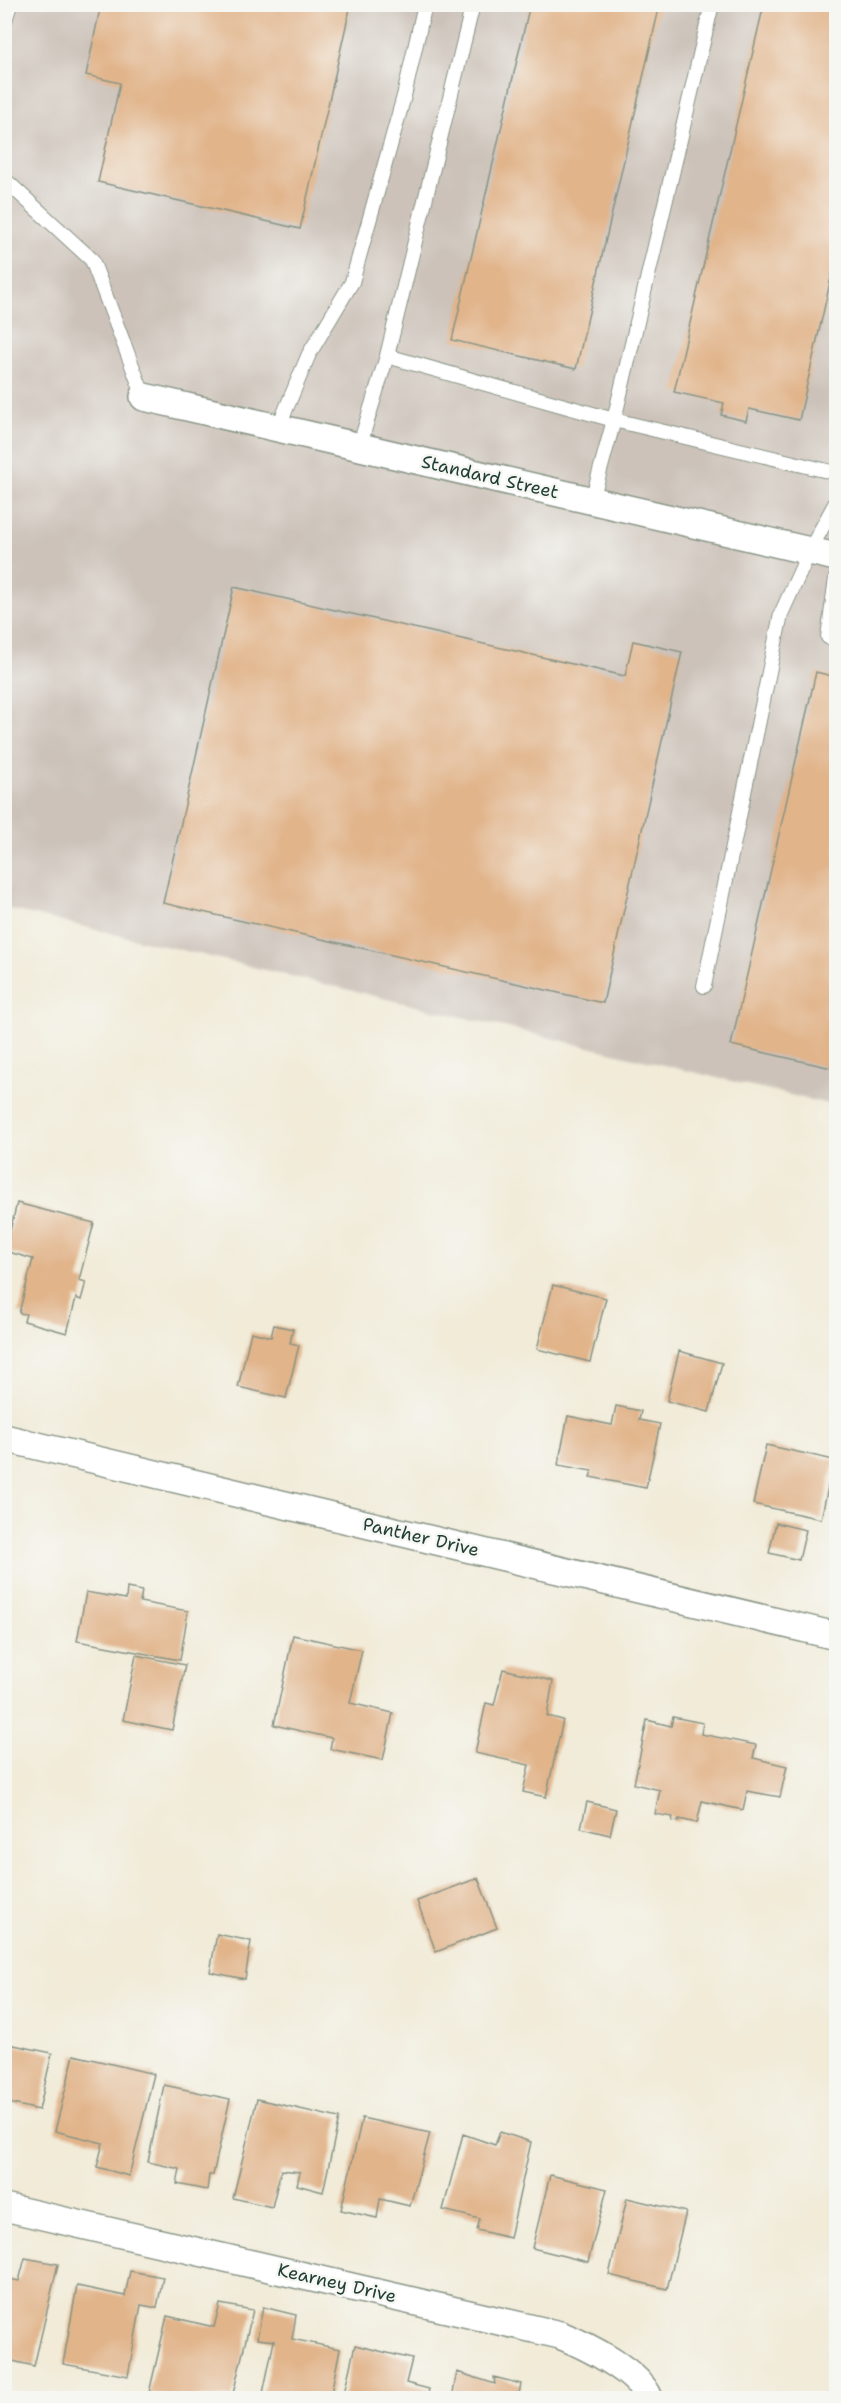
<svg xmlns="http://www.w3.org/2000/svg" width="841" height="2403" viewBox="0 0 841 2403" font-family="'Shantell Sans',sans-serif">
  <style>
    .industrial { fill: #ccc2b9 }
    .building { fill: #e1b48a }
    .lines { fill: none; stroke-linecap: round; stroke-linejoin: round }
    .service-casing { stroke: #889486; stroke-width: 16 }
    .minor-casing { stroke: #889486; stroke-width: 30 }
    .service { stroke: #fff; stroke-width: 14 }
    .minor { stroke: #fff; stroke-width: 27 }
    .labels { text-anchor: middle; stroke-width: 5; stroke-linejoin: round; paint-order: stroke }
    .street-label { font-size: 18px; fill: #1f3d34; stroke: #f6f6f2 }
  </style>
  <rect width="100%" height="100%" fill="#f6f6f2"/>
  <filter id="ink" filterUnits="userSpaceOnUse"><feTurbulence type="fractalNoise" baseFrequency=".0167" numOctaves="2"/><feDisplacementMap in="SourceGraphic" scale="12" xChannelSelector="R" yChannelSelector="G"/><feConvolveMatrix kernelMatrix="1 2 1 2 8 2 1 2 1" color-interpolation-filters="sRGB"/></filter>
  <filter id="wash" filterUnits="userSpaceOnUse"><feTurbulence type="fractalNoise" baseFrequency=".008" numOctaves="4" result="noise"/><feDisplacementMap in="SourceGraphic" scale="24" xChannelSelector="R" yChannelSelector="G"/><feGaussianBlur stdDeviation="1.35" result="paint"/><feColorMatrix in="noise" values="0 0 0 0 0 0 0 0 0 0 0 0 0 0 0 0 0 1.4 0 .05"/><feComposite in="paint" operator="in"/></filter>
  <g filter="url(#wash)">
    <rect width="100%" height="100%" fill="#f1ebd8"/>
    <!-- industrial -->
    <path class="industrial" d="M 5,5 L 836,5 L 836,1106 L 5,908 Z"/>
    <g id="blocks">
      <!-- building -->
      <path class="building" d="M 101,4 L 351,4 L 300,229 L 98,182 L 120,83 L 86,75 Z
        M 530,4 L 660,4 L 576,369 L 452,340 Z
        M 764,4 L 836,4 L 836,256 L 799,420 L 749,409 L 746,421 L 721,415 L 724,403 L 674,392 Z
        M 234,587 L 625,676 L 633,641 L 682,652 L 603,1003 L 163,903 Z
        M 816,672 L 836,677 L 836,1069 L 731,1045 Z
        M 17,1203 L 94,1223 L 79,1280 L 86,1282 L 81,1300 L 76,1298 L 67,1333 L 24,1321 L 26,1314 L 19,1313 L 33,1259 L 5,1251 Z
        M 553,1285 L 606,1298 L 590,1362 L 537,1349 Z
        M 274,1325 L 293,1329 L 290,1343 L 299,1345 L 286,1398 L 238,1387 L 251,1332 L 271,1337 Z
        M 679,1351 L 722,1363 L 709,1412 L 667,1401 Z
        M 616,1406 L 641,1411 L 639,1420 L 660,1424 L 646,1488 L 590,1477 L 592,1471 L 558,1465 L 568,1416 L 612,1425 Z
        M 766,1445 L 834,1460 L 821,1519 L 753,1504 Z
        M 776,1523 L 806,1530 L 799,1560 L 769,1553 Z
        M 127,1588 L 142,1591 L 140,1602 L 188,1611 L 180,1660 L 77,1641 L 86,1592 L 126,1599 Z
        M 293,1635 L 362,1650 L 350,1703 L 393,1713 L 383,1760 L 330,1749 L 332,1738 L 274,1725 Z
        M 136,1655 L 185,1665 L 172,1730 L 123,1720 Z
        M 503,1669 L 553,1681 L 547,1716 L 563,1720 L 546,1797 L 523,1792 L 529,1765 L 475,1753 L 486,1703 L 494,1705 Z
        M 673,1717 L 703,1723 L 701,1734 L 756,1745 L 753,1758 L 787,1766 L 780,1797 L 747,1791 L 743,1810 L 702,1801 L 697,1823 L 679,1819 L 679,1822 L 672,1821 L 673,1817 L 655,1814 L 660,1790 L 634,1784 L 647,1720 L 671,1726 Z
        M 587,1802 L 616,1809 L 610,1835 L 581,1828 Z
        M 478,1878 L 497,1928 L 436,1952 L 417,1901 Z
        M 217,1934 L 251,1941 L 245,1979 L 210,1972 Z
        M 9,2044 L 52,2053 L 39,2110 L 4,2102 L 4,2049 L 8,2050 Z
        M 74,2055 L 154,2074 L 129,2176 L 97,2167 L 103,2143 L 55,2131 Z
        M 164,2085 L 230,2099 L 213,2175 L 209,2175 L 207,2190 L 177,2184 L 180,2169 L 148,2162 Z
        M 257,2099 L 339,2118 L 323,2192 L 297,2185 L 300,2172 L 281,2170 L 272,2207 L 233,2198 Z
        M 362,2118 L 430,2133 L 410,2206 L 380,2199 L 377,2218 L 341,2210 Z
        M 500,2132 L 531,2142 L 510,2238 L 477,2230 L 480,2219 L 443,2210 L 463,2134 L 495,2145 Z
        M 550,2175 L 607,2189 L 588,2262 L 532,2248 Z
        M 627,2198 L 686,2212 L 667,2289 L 609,2275 Z
        M 25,2258 L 58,2264 L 34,2366 L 4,2359 L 4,2278 L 19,2281 Z
        M 130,2271 L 163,2277 L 157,2308 L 141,2305 L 128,2376 L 63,2364 L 77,2286 L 125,2296 Z
        M 220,2304 L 253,2310 L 232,2398 L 174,2398 L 149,2393 L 167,2316 L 214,2327 Z
        M 263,2307 L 296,2315 L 292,2339 L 340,2349 L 330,2398 L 262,2398 L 274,2341 L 257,2339 Z
        M 355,2345 L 412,2359 L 406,2383 L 429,2389 L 427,2398 L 343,2398 Z
        M 457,2372 L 495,2384 L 494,2377 L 521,2384 L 518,2398 L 452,2398 Z"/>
    </g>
  </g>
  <g filter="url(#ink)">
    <use href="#blocks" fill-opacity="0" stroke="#889486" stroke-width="1.5"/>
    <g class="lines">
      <!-- service casing -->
      <g class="service-casing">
        <path id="service" d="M 4,24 L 10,4
          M 4,179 L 92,260 L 144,397
          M 387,356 L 473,4
          M 278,428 L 309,354 L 352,282 L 404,96 L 425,4
          M 359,447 L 387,356 L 614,420 L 712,4
          M 592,500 L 614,420 L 836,473
          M 836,578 L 828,637 L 836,639
          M 704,986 L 781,614 L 810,550 L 836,502"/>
      </g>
      <!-- minor casing -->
      <g class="minor-casing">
        <path id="minor" d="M 144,397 L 836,557
          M 4,1438 L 836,1636
          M 4,2207 L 560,2335 C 587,2346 638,2371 649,2398"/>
      </g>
      <!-- service -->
      <use href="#service" class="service"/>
      <!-- minor -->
      <use href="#minor" class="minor"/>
    </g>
  </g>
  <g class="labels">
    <!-- street labels -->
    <g class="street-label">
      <text transform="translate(490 477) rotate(13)" y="6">Standard Street</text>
      <text transform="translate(421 1537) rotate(13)" y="6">Panther Drive</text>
      <text transform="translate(337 2283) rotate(13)" y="6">Kearney Drive</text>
    </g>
  </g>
  <!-- margin -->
  <rect width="841" height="2403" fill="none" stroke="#f6f6f2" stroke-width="24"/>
</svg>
